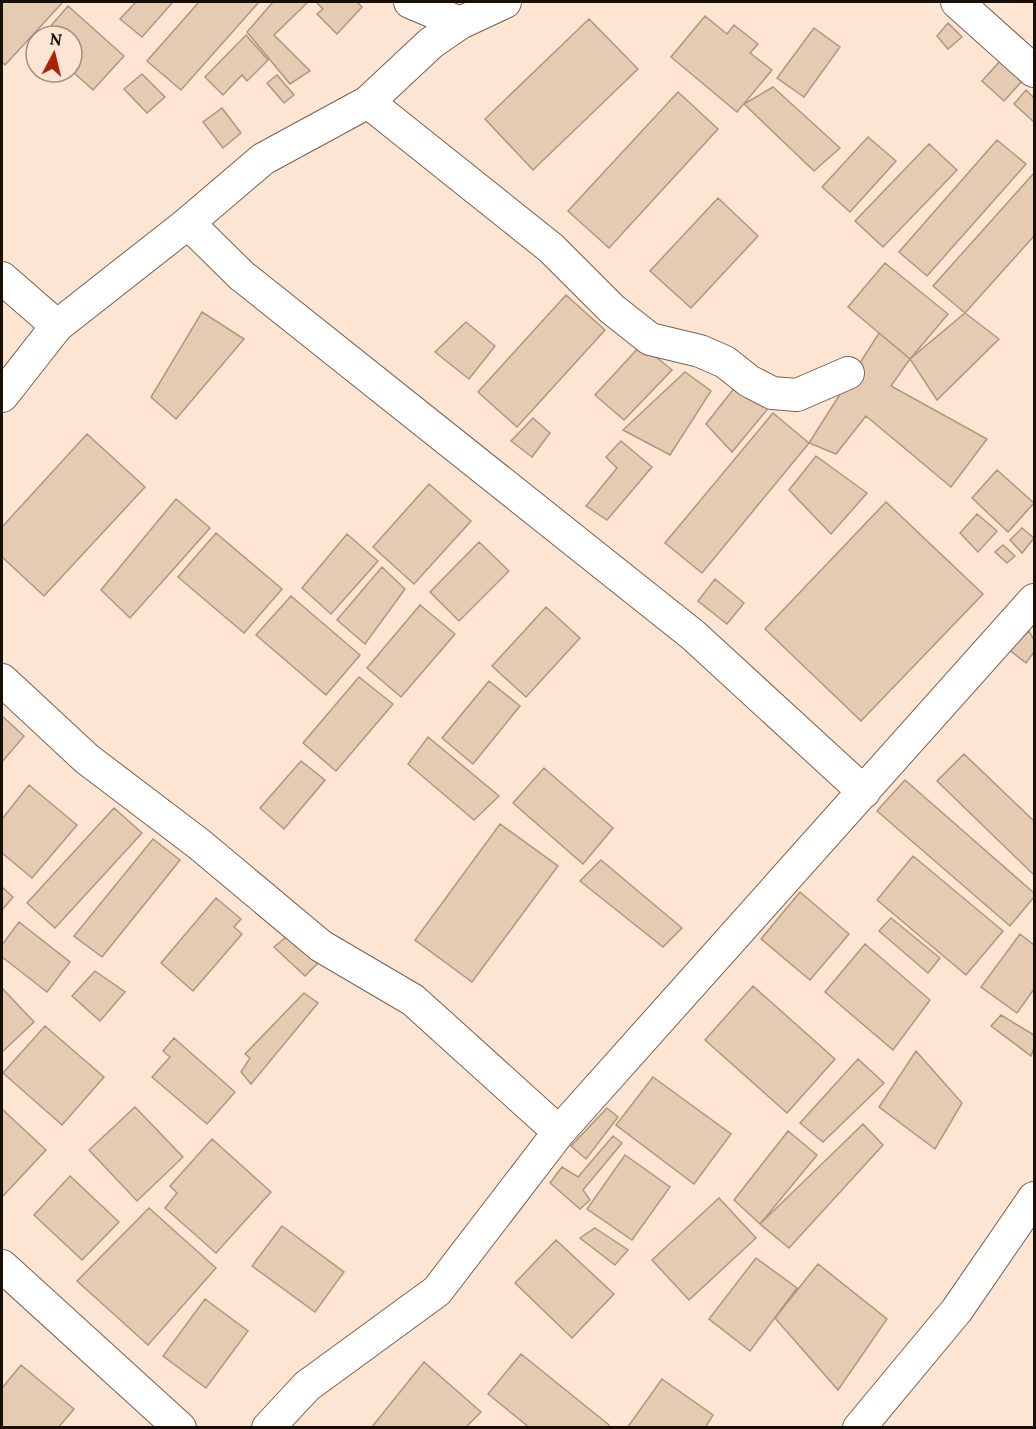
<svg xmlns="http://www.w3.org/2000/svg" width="1036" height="1429" viewBox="0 0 1036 1429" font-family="Lora,serif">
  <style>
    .building { fill: #e4cbb1; stroke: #ae977e; stroke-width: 1.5 }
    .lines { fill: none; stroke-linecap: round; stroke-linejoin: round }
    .minor-casing { stroke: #7a614d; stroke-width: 34 }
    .minor { stroke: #fff; stroke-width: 32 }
  </style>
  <rect width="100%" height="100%" fill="#fde5d3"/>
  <!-- building -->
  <path class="building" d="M 3,2 L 63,2 L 5,65 L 2,62 L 2,3 Z
    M 136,2 L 173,2 L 142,37 L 120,19 Z
    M 199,2 L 259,2 L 181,90 L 147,61 Z
    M 273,2 L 308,2 L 274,35 L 310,71 L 290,84 L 247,32 Z
    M 316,2 L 357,2 L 362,7 L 337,34 L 317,14 L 323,9 Z
    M 68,6 L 124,56 L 93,90 L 72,71 L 72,36 L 42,36 Z
    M 705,16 L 727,34 L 734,25 L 758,44 L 750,53 L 772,70 L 737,112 L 671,57 Z
    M 589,19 L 638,69 L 533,170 L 485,119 Z
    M 948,23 L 962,37 L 948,49 L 937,36 Z
    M 814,28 L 840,47 L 804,97 L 777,78 Z
    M 246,35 L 268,60 L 247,81 L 242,75 L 223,95 L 205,77 Z
    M 36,42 L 36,57 L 29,50 Z
    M 1000,61 L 1023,80 L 1004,101 L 982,81 Z
    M 142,74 L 165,97 L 147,113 L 124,89 Z
    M 277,75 L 294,95 L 284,103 L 267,83 Z
    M 773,87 L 840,148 L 814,171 L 744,104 Z
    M 1026,90 L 1034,98 L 1034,122 L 1014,104 Z
    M 678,92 L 718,129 L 609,248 L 568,211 Z
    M 222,108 L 241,133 L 223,148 L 203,122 Z
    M 868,137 L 896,161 L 850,212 L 822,187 Z
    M 997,140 L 1026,164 L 927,276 L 899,252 Z
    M 929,144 L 957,170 L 883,247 L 855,221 Z
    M 1034,173 L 1034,236 L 965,313 L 933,286 Z
    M 718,198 L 758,236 L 691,308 L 650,271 Z
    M 885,263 L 948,314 L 910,359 L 848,307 Z
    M 566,295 L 605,330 L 517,427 L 478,392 Z
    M 202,312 L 244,339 L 176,419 L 151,397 Z
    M 965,313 L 999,339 L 937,400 L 910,359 Z
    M 466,322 L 495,346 L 469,379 L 435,352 Z
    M 879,333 L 910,359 L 891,386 L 987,439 L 951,487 L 866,416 L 836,454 L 809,443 Z
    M 641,345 L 672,370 L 624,420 L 595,395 Z
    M 685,372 L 711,391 L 670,455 L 623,430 Z
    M 739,382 L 771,405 L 732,452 L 706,424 Z
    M 773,413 L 809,443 L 702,573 L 665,543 Z
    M 533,418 L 550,433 L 532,457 L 511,441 Z
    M 87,434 L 145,487 L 44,596 L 2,557 L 2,527 Z
    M 621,441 L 652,467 L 607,520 L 586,506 L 617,468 L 606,457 Z
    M 816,456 L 867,493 L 831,534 L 789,490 Z
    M 997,470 L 1034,503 L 1008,532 L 972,498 Z
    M 429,484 L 471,521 L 414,584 L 373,547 Z
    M 176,499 L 210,528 L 130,618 L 101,590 Z
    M 886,502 L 983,594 L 861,721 L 765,629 Z
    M 977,514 L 997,531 L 978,552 L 960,533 Z
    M 1022,528 L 1034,538 L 1022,553 L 1010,540 Z
    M 216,533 L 282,589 L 244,633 L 178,577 Z
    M 347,534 L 378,561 L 331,614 L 302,588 Z
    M 479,542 L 509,571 L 459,621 L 430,592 Z
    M 1003,545 L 1015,556 L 1007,563 L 995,552 Z
    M 382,567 L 405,589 L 365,644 L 337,620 Z
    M 715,579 L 744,603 L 727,624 L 698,601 Z
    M 291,596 L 360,655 L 326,695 L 256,635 Z
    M 420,605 L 455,634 L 401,697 L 367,668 Z
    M 546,607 L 580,638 L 526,697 L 492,666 Z
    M 1029,631 L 1034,640 L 1034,652 L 1026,663 L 1008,649 Z
    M 359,677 L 393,704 L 336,771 L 303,743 Z
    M 489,681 L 520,706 L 473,764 L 442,738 Z
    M 2,716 L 24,736 L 2,762 Z
    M 428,737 L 499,796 L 474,820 L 408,764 Z
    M 964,754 L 1034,821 L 1034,875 L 937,781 Z
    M 301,761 L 325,780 L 284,829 L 260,808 Z
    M 544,768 L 613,828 L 583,864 L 513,803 Z
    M 905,780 L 1034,893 L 1034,897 L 1010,926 L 877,811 Z
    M 29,785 L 77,825 L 32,878 L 2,853 L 2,819 Z
    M 114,808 L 142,833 L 55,928 L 27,903 Z
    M 500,824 L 558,866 L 472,982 L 415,940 Z
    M 153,839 L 180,860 L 102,957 L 74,936 Z
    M 913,856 L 1003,931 L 966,975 L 877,900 Z
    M 601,860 L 682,928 L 663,947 L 580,881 Z
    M 2,887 L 13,897 L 2,910 Z
    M 800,892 L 849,934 L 810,980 L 761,939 Z
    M 216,898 L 241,919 L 234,927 L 242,934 L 193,991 L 161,963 Z
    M 891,918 L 940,958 L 928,973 L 879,931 Z
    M 19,922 L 70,962 L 47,992 L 2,957 L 2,945 Z
    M 291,933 L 321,960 L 305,976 L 274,947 Z
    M 1020,934 L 1034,945 L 1034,989 L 1017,1013 L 981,987 Z
    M 865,944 L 930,1000 L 893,1050 L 825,992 Z
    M 95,971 L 125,992 L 100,1021 L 72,996 Z
    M 753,986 L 835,1059 L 787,1113 L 705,1040 Z
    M 2,988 L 34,1022 L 2,1052 Z
    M 304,993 L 318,1003 L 251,1084 L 241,1072 L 250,1058 L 245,1054 Z
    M 1001,1015 L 1034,1035 L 1034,1048 L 1031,1056 L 991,1026 Z
    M 45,1026 L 104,1077 L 62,1125 L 3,1073 Z
    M 174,1038 L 235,1092 L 207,1124 L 152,1077 L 170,1057 L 163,1051 Z
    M 916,1051 L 962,1103 L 935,1149 L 879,1107 Z
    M 858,1059 L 884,1083 L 823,1142 L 800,1123 Z
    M 653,1077 L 731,1134 L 694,1184 L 616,1125 Z
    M 135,1107 L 183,1157 L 137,1201 L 89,1150 Z
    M 607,1108 L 618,1117 L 586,1159 L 571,1146 Z
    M 2,1109 L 46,1150 L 2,1197 Z
    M 863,1124 L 883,1145 L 789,1248 L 760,1224 Z
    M 788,1131 L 817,1155 L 760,1224 L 734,1200 Z
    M 613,1136 L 622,1143 L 583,1190 L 590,1200 L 580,1209 L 550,1183 L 562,1167 L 578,1177 Z
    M 212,1139 L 271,1192 L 216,1253 L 165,1208 L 177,1193 L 170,1186 Z
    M 625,1155 L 670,1187 L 632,1240 L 587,1209 Z
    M 70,1176 L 119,1222 L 82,1260 L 34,1215 Z
    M 719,1198 L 756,1238 L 689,1300 L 652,1260 Z
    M 149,1208 L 216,1268 L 148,1345 L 77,1281 Z
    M 282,1226 L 344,1272 L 315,1312 L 252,1266 Z
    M 595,1228 L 628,1250 L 615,1265 L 580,1238 Z
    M 556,1240 L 614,1294 L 572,1338 L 515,1283 Z
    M 756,1258 L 797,1288 L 750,1351 L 709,1319 Z
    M 818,1264 L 887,1319 L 838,1390 L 775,1318 Z
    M 205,1299 L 248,1331 L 206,1388 L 163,1356 Z
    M 521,1354 L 609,1425 L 608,1428 L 530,1428 L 488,1394 Z
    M 424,1362 L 481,1412 L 465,1428 L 371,1428 Z
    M 21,1365 L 74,1409 L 58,1428 L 2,1428 L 2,1388 Z
    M 662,1379 L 713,1415 L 705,1428 L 627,1428 Z"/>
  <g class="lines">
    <!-- minor casing -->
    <g class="minor-casing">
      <path id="minor" d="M 410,2 L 460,23
        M 957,2 L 1034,71
        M 368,102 L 551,248 L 612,309 L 650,339 L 700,351 L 725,362 L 749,381 L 772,393 L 797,395 L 848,373
        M 188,223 L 242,276 L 693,635 L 864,792
        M 2,278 L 57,326
        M 2,396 L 57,326 L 188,223 L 263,159 L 368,102 L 431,43 L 460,23 L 505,2
        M 2,680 L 87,759 L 199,844 L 321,946 L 413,1000 L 559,1132
        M 2,1266 L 180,1428
        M 268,1428 L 307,1386 L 437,1291 L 559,1132 L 1034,600
        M 859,1428 L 957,1310 L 1034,1198"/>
    </g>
    <!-- minor -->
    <use href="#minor" class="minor"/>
  </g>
  <!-- border -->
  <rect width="1036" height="1429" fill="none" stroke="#180f07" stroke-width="6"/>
  <!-- north arrow -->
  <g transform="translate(54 54) rotate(7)"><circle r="28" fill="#fde5d3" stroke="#a18f81" stroke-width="1.5"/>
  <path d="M0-4.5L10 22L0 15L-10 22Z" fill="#ae2106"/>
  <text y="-9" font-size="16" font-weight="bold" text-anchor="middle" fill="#180f07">N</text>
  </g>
</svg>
